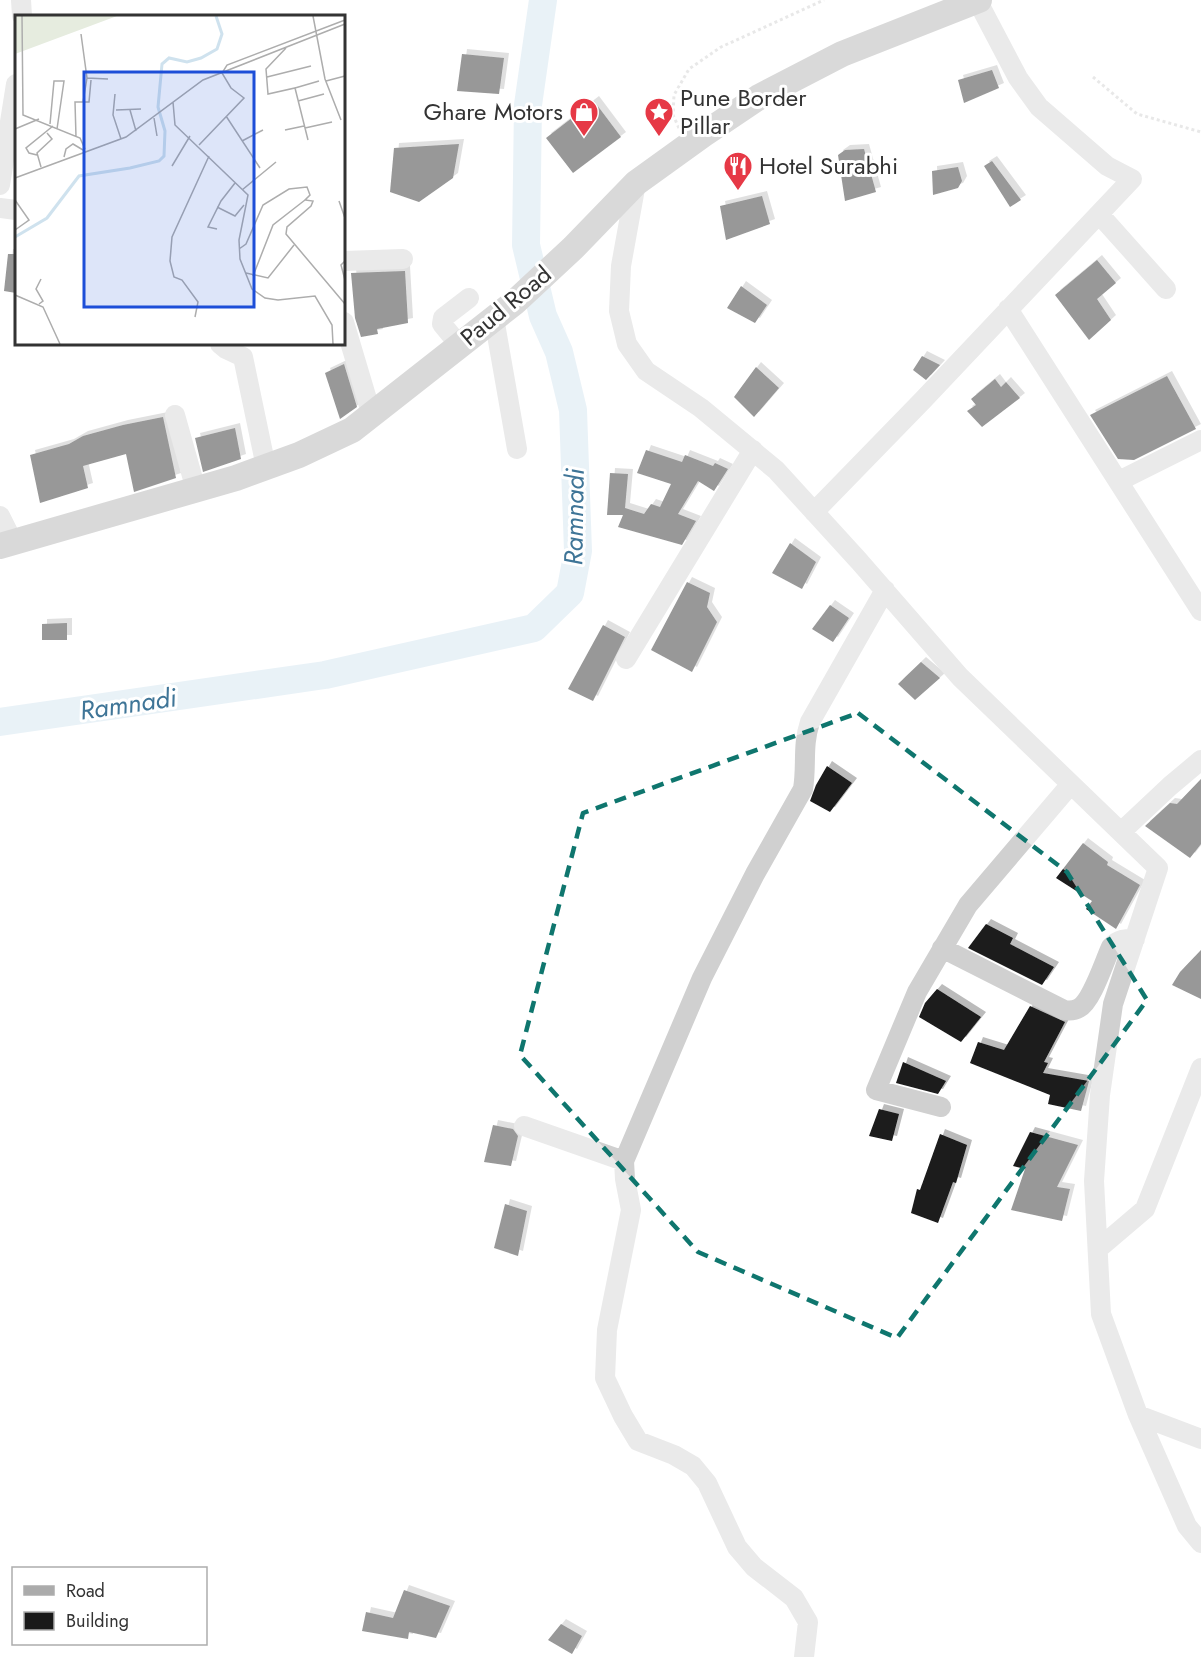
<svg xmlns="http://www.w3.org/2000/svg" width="1201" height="1657" viewBox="0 0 1201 1657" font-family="Jost,sans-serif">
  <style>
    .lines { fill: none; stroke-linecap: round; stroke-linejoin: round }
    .river { stroke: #cfe2ee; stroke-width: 28 }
    .building { fill: #1a1a1a; filter: url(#shadow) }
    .path { stroke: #cdcdcd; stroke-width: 3; stroke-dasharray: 3 3; stroke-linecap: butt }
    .minor { stroke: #d0d0d0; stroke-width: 20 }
    .major { stroke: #ababab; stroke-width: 26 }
    .marked { fill: none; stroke: #0f766e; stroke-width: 4.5; stroke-dasharray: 12 8; stroke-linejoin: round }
    .labels { text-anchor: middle; stroke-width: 6; stroke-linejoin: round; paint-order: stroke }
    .poi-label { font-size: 24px; fill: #333; stroke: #fff; text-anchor: start }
    .street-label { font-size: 24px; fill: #333; stroke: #fff }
    .water-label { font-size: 26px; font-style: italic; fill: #3f7597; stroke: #fff }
    .inset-river { fill: none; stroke: #cfe2ee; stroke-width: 3 }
    .inset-road { fill: none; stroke: #adadad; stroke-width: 1.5 }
    .view { fill: #1d4ed8; fill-opacity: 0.15; stroke: #1d4ed8; stroke-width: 3 }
    .inset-edge { fill: none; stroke: #333; stroke-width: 3 }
  </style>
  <defs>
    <filter id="shadow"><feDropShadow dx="5" dy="-5" stdDeviation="0" flood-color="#0004"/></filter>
  </defs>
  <rect width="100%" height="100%" fill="#fff"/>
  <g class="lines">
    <!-- river -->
    <path class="river" d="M 0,722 L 325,675 L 534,628 L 570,593 L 578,551 L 573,410 L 559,352 L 543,316 L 526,245 L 528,105 L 543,0"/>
  </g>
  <!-- building -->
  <path class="building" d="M 462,54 L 504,58 L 499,94 L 457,91 Z
    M 992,70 L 999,88 L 964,103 L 958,80 Z
    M 594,101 L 621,137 L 573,173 L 546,138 Z
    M 459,144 L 453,178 L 419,202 L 390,192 L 394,148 Z
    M 864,149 L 876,192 L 845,201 L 838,155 L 845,150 Z
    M 992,161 L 1021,200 L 1010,207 L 984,166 Z
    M 958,167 L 962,181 L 958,188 L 933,195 L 932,171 Z
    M 762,196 L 770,224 L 726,240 L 720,206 Z
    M 8,254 L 16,254 L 16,293 L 4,291 Z
    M 1097,260 L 1116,283 L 1097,299 L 1111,320 L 1089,340 L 1055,295 Z
    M 405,271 L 408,323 L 377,329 L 378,334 L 361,337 L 355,318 L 351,273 Z
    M 741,286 L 767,305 L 755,323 L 727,308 Z
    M 922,356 L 940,365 L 926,380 L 913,370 Z
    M 344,364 L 357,407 L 340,419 L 325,373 Z
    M 756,367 L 779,388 L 754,417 L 734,397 Z
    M 1167,376 L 1196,429 L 1134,460 L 1118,459 L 1090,415 Z
    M 995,379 L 1001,387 L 1006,382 L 1020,398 L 982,427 L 967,411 L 976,405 L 971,399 Z
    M 163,417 L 176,478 L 134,492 L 126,454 L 83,466 L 88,488 L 40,503 L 30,455 L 69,444 L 83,436 L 123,425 Z
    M 235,428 L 241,459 L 203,472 L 195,438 Z
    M 646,450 L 682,462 L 685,455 L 713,466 L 715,463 L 728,469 L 714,491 L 698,481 L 678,514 L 696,521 L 682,545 L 618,527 L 623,515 L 607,515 L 610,473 L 628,474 L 625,508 L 644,514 L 651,504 L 660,507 L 671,484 L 637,473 Z
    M 790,543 L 816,562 L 802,589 L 772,573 Z
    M 687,582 L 710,593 L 707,607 L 717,622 L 692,672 L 651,650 Z
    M 830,605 L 849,618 L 833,642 L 812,629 Z
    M 67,623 L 67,640 L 42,640 L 42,624 Z
    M 603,625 L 625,637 L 593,701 L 568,689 Z
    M 921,662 L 940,678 L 915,700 L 898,684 Z
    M 827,766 L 852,783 L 830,812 L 810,801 L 816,785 Z
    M 1201,779 L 1201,844 L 1190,858 L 1145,826 L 1170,803 L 1177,804 Z
    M 1083,843 L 1108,862 L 1107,865 L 1140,885 L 1116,929 L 1086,909 L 1092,901 L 1056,878 Z
    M 986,924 L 1013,938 L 1010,944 L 1054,967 L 1042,985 L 968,948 Z
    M 1201,950 L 1201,999 L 1172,985 L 1180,972 Z
    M 937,989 L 981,1017 L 961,1042 L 919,1017 L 925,1003 Z
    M 1030,1006 L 1065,1022 L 1044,1062 L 1048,1063 L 1043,1073 L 1089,1081 L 1081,1111 L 1048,1104 L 1050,1095 L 970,1063 L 978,1042 L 1004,1050 Z
    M 903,1062 L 946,1081 L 938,1094 L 896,1083 Z
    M 879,1109 L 899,1114 L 892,1141 L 869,1136 Z
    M 493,1125 L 513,1129 L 518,1136 L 511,1166 L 484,1162 Z
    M 1030,1132 L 1078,1145 L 1057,1187 L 1070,1189 L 1062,1221 L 1011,1210 L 1025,1169 L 1013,1166 Z
    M 940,1134 L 967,1145 L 956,1183 L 953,1182 L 938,1223 L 911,1213 L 917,1189 L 920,1190 Z
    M 505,1204 L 527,1211 L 518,1256 L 494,1248 Z
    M 404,1590 L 450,1606 L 436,1638 L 409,1632 L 408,1639 L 362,1631 L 366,1612 L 393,1618 Z
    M 561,1624 L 582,1636 L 572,1654 L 548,1640 Z"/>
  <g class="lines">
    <!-- path -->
    <path class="path" d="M 1093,77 L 1137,114 L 1201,132
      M 679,128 L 673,115 L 674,95 L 689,69 L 721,47 L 824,0"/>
    <!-- minor -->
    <path class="minor" d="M 21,0 L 22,16
      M 636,183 L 621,266 L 619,311 L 627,344 L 646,371 L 701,408 L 776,470 L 859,561 L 960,677 L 1158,868 L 1113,1004 L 1100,1095 L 1094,1181 L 1101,1314 L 1138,1415 L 1187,1526 L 1201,1543
      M 0,185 L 16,84
      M 0,208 L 16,210
      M 1099,214 L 1166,289
      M 344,261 L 403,259
      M 1008,309 L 1201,611
      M 494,318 L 517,449
      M 344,322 L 372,416
      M 220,344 L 226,349 L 243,357 L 266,467
      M 460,346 L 442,324 L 443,318 L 469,298
      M 175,415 L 196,490
      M 1119,481 L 1201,440
      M 814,512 L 923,400 L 1132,179 L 1107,166 L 1039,107 L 1018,78 L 977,0
      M 0,516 L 13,542
      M 626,659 L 753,450
      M 1121,832 L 1170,786 L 1201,760
      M 942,948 L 1064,1010 C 1069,1011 1074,1011 1079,1008 C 1092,1001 1104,962 1111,947 C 1119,939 1124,939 1135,939
      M 941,1107 L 876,1090 L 917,992 L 968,905 L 1071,784
      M 524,1126 L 624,1161
      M 1098,1249 L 1145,1209 L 1201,1068
      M 1138,1415 L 1201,1439
      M 804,1657 L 808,1622 L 794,1598 L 754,1567 L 737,1547 L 707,1483 L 693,1466 L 674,1455 L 638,1441 L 623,1416 L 605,1378 L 607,1330 L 631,1210 L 625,1179 L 624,1161 L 702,978 L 755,874 L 803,789 C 807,765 802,746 810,722 L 885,590"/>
    <!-- major -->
    <path class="major" d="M 0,546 L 236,478 L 299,455 L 352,430 L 515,302 L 573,248 L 636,183 L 704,134 L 759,97 L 842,54 L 979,0"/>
  </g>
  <!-- marked area -->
  <path d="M0 0H1201V1657H0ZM 858,713 L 1067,872 L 1147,1000 L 897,1338 L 698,1252 L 520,1055 L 583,813 Z" fill="#fff" fill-opacity=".55" fill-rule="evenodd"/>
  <path class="marked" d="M 858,713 L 1067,872 L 1147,1000 L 897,1338 L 698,1252 L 520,1055 L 583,813 Z"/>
  <!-- icons -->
  <defs>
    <g id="shop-pin" transform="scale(1.5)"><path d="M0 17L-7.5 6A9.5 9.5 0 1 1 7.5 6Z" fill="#e63946" stroke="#fff"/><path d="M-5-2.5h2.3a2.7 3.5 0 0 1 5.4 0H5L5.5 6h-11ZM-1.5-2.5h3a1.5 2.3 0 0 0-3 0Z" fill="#fff"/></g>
    <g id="sight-pin" transform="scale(1.5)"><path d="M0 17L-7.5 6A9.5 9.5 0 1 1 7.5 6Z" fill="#e63946" stroke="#fff"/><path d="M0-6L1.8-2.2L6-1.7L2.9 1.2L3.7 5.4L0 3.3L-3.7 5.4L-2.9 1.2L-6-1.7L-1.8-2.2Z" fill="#fff"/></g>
    <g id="restaurant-pin" transform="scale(1.5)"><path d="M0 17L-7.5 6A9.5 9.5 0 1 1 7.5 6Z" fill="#e63946" stroke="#fff"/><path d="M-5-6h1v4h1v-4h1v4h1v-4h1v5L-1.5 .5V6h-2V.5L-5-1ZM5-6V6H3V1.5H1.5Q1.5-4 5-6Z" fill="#fff"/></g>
  </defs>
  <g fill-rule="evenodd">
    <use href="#shop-pin" x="584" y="112"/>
    <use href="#sight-pin" x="659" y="112"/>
    <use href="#restaurant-pin" x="738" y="166"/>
  </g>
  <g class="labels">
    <!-- poi labels -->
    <g class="poi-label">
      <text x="680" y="106">Pune Border<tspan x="680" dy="28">Pillar</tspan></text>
      <text x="563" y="120" text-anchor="end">Ghare Motors</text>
      <text x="759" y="174">Hotel Surabhi</text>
    </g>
    <!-- street labels -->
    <g class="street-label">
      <text transform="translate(506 306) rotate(-40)" y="8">Paud Road</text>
    </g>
    <!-- water labels -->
    <g class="water-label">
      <text transform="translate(574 517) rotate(-89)" y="9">Ramnadi</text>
      <text transform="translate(128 704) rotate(-8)" y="9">Ramnadi</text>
    </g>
  </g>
  <!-- overview -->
  <g transform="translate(15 15)">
    <rect width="330" height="330" fill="#fff"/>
    <path d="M 0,1 L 102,1 L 0,39 Z" fill="#e6ecdf"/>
    <path class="inset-river" d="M 0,222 L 32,203 L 64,161 L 115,153 L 144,146 L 149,141 L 150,116 L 143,92 L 147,49 L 154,43 L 172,47 L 186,43 L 202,34 L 207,19 L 201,1"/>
    <path class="inset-road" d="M 7,1 L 8,100 L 65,123 L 70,134M 298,1 L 310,64 L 326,105M 66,19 L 72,63 L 93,64M 271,33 L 251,54 L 253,79 L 280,73 L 293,125M 252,62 L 296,51M 311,66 L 330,61M 280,73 L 304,66M 100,79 L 98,100 L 106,124M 283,86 L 309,79M 68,87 L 74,87 L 76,65M 158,87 L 160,110 L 233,180 L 224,225 L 225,244 L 237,274 L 250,283 L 263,285 L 300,281 L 317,310 L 318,329M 101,95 L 126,94M 115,95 L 121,116M 211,101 L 245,153M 139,103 L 142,121M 35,109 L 39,66 L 49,66 L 42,114M 290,113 L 317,107M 0,114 L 24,104M 270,115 L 289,111M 61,122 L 60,87 L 68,87 L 72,63M 227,126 L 248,115M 184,130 L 229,83 L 216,73 L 207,58 L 212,50 L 330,5M 22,140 L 14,138 L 11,133 L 38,111M 49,142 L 51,134 L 58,129 L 68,135M 157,151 L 175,121M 26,152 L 22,138 L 37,124 L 32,118M 0,163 L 111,122 L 188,65 L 330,9M 227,175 L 261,147M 0,185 L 14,205 L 0,215M 324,186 L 330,203M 202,192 L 220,201 L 229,190M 202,214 L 193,212 L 206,186 L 220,168M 224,234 L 231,229 L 248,190 L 274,174 L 292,172 L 295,180 L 290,185 L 298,186 L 296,191 L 272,212 L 271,219 L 330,289M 330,246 L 326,250 L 330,265M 231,258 L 253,263 L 279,230M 238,261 L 258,210 L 290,185M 0,280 L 28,292 L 45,329M 24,289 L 28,286 L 21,274 L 26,264M 180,302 L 183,287 L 167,265 L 159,262 L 155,246 L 157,222 L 194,141"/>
    <path class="view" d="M 69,57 L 239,57 L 239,292 L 69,292 Z"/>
    <rect width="330" height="330" class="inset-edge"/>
  </g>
  <!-- legend -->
  <rect x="12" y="1567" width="195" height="78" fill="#ffffff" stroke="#adadad" stroke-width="1.5"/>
  <rect x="24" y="1586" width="30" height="9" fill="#ababab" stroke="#adadad" stroke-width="1.5"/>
  <text x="66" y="1597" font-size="18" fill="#333333">Road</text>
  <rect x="24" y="1612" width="30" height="18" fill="#1a1a1a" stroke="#adadad" stroke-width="1.5"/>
  <text x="66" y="1627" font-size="18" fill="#333333">Building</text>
</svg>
